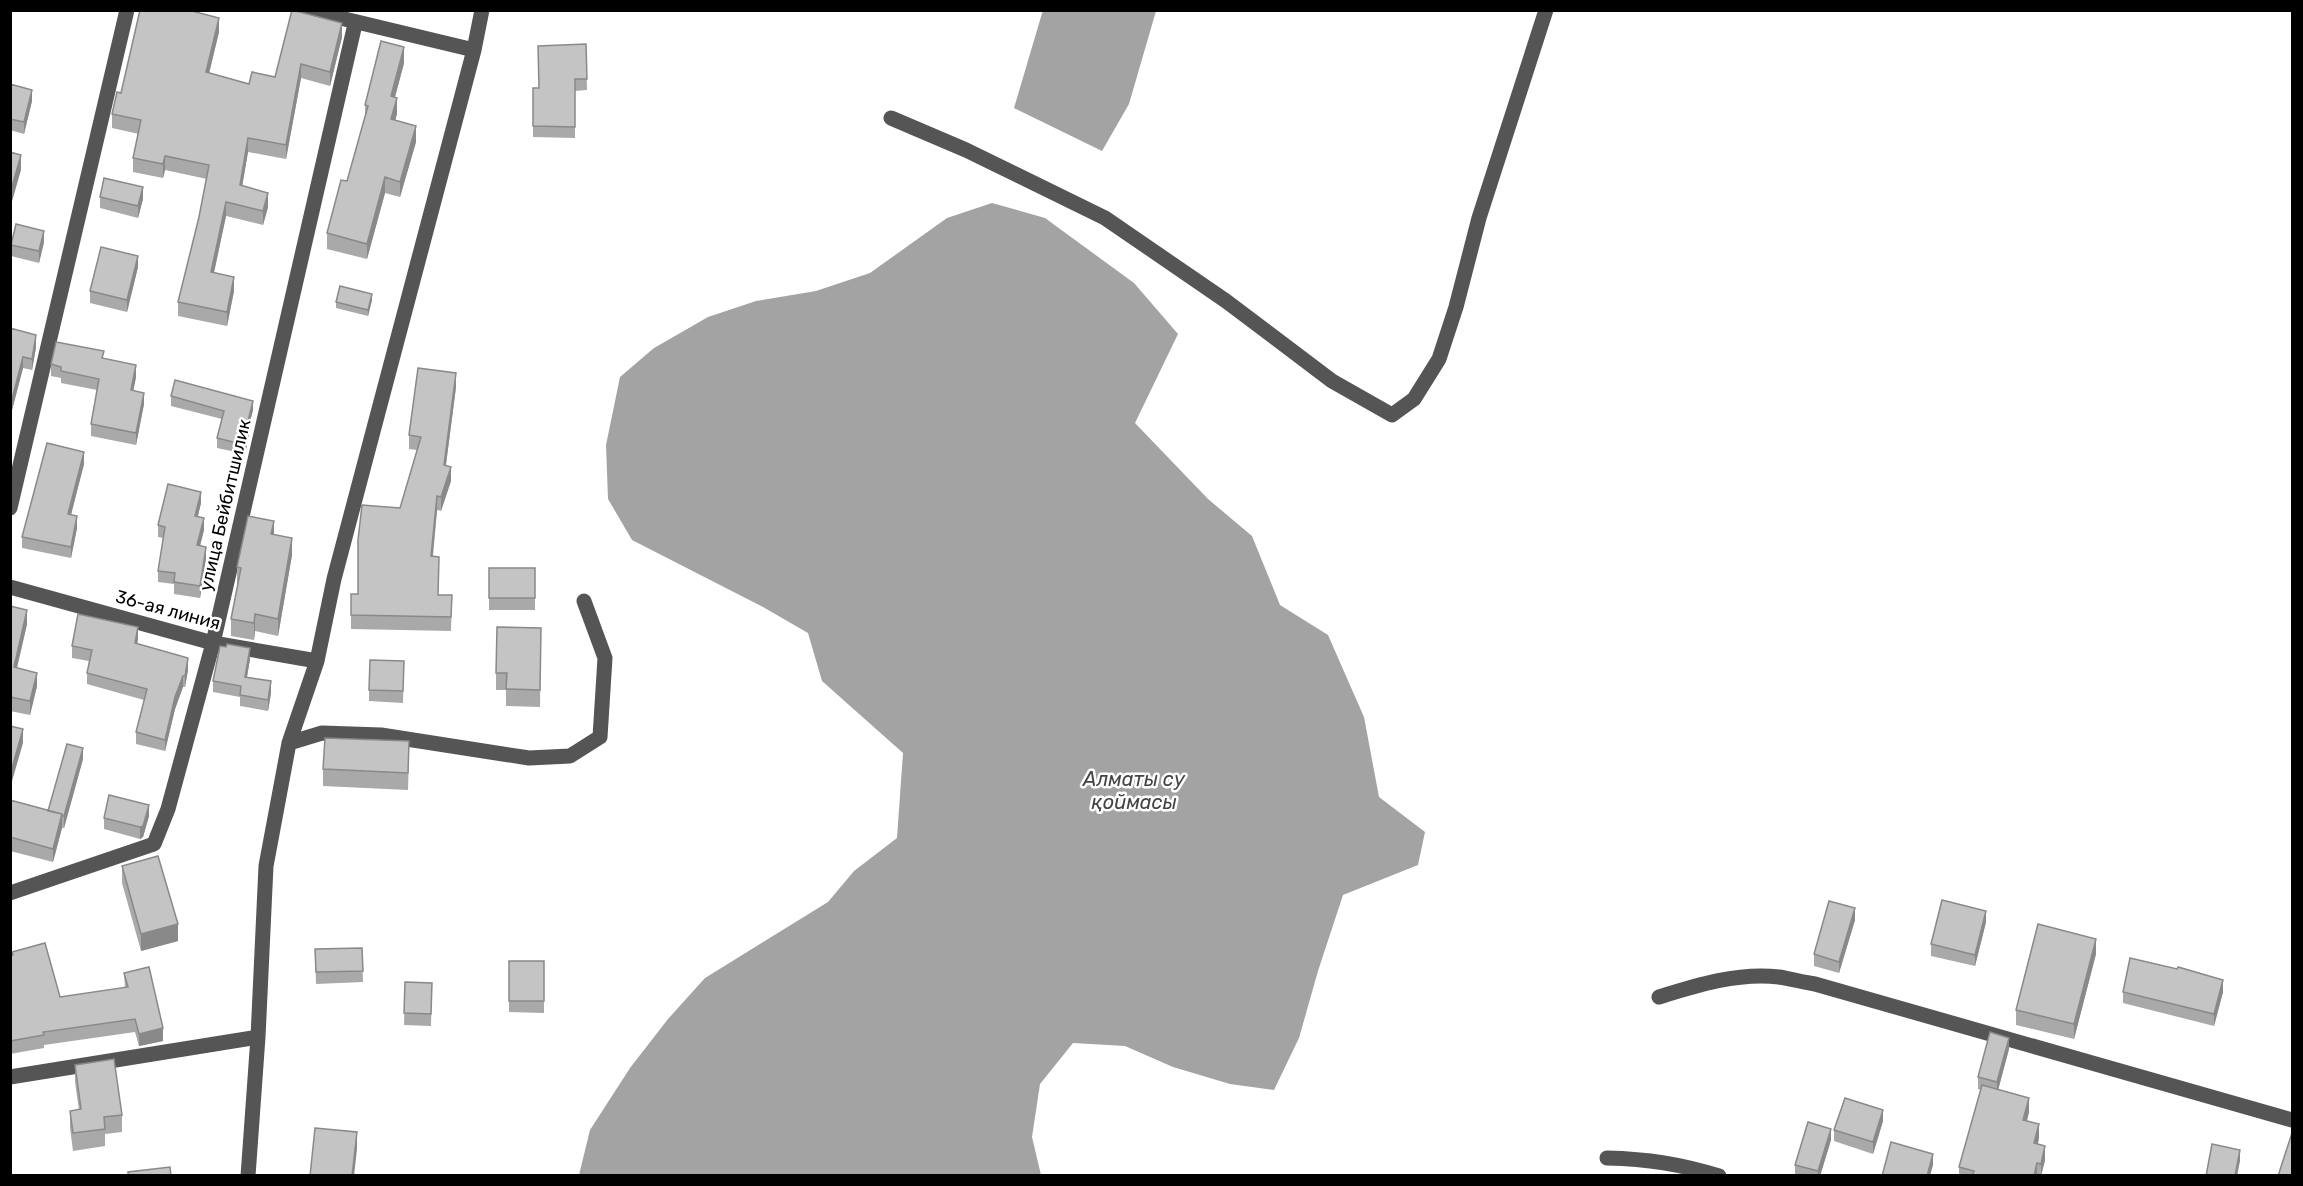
<svg xmlns="http://www.w3.org/2000/svg" width="2303" height="1186" viewBox="0 0 2303 1186" font-family="Rubik,sans-serif">
  <style>
    .water { fill: #a3a3a3 }
    .lines { fill: none; stroke-linecap: round; stroke-linejoin: round }
    .minor { stroke: #555; stroke-width: 15 }
    .wall { fill: #a9a9a9 }
    .shaded-wall { fill: #898989 }
    .building { fill: #c4c4c4; stroke: #898989; stroke-width: 1.5 }
    .labels { text-anchor: middle; stroke-width: 5; stroke-linejoin: round; paint-order: stroke }
    .street-label { font-size: 18px; fill: #000; stroke: #fff }
    .water-label { font-size: 20px; font-style: italic; fill: #444; stroke: #fff }
  </style>
  <rect width="100%" height="100%" fill="#fff"/>
  <!-- water -->
  <path class="water" d="M 1043,10 L 1156,11 L 1129,104 L 1102,151 L 1014,108 Z
    M 992,203 L 1045,218 L 1134,283 L 1178,334 L 1135,423 L 1208,499 L 1252,536 L 1280,605 L 1328,635 L 1364,717 L 1379,797 L 1425,832 L 1418,865 L 1343,895 L 1318,971 L 1299,1038 L 1274,1090 L 1230,1084 L 1173,1067 L 1125,1046 L 1073,1043 L 1040,1084 L 1032,1137 L 1041,1175 L 579,1175 L 590,1130 L 630,1068 L 668,1019 L 705,978 L 828,902 L 854,871 L 897,838 L 903,753 L 822,681 L 808,633 L 763,607 L 632,540 L 608,499 L 606,445 L 620,377 L 654,348 L 708,317 L 756,301 L 816,291 L 870,273 L 947,218 Z"/>
  <g class="lines">
    <!-- minor -->
    <path class="minor" d="M 307,10 L 474,50
      M 891,118 L 966,150 L 1105,218 L 1226,301 L 1332,381 L 1392,415 L 1414,399 L 1439,359 L 1456,307 L 1479,218 L 1546,10
      M 10,508 L 127,10
      M 10,587 L 213,643 L 317,661
      M 289,743 L 322,733 L 381,735 L 529,758 L 570,756 L 600,737 L 605,658 L 584,601
      M 10,893 L 154,844 L 168,809 L 213,643 L 355,24
      M 1659,997 C 1697,985 1739,972 1779,977 C 1791,979 1803,982 1815,984 L 2292,1120
      M 10,1077 L 258,1037
      M 1607,1158 C 1648,1159 1680,1164 1719,1176
      M 248,1176 L 258,1037 L 266,866 L 289,743 L 317,661 L 334,579 L 474,50 L 482,10"/>
  </g>
  <!-- wall -->
  <path class="wall" d="M 219,32 L 209,73 L 249,84 L 275,77 L 342,37 L 330,86 L 301,78 L 286,159 L 248,152 L 242,186 L 268,207 L 263,225 L 226,216 L 214,273 L 234,291 L 227,326 L 178,316 L 178,302 L 199,217 L 207,179 L 165,170 L 163,178 L 133,172 L 133,158 L 139,134 L 112,128 L 112,114 L 121,93 Z
    M 586,44 L 587,90 L 575,91 L 575,138 L 533,137 L 533,88 L 539,88 Z
    M 404,63 L 395,97 L 397,114 L 395,120 L 416,142 L 400,197 L 385,193 L 367,259 L 327,249 L 327,233 L 347,181 L 365,116 L 365,105 Z
    M 10,84 L 32,101 L 24,134 L 10,130 Z
    M 100,197 L 143,199 L 138,218 L 100,208 Z
    M 44,242 L 39,263 L 11,256 L 11,245 Z
    M 138,267 L 127,312 L 90,303 L 90,291 Z
    M 372,300 L 368,316 L 336,308 L 336,302 Z
    M 10,328 L 36,347 L 32,370 L 23,368 L 12,410 L 10,410 Z
    M 104,358 L 136,377 L 133,391 L 144,404 L 136,445 L 91,436 L 91,424 L 97,390 L 61,383 L 61,378 L 51,376 L 51,364 Z
    M 456,387 L 446,465 L 451,481 L 441,511 L 437,510 L 433,557 L 438,595 L 452,595 L 451,631 L 351,629 L 351,594 L 358,594 L 400,508 L 417,450 L 409,449 L 409,435 Z
    M 171,396 L 253,410 L 250,421 L 250,431 L 245,454 L 217,448 L 217,438 L 222,419 L 171,406 Z
    M 84,464 L 71,515 L 77,528 L 71,558 L 22,548 L 22,537 Z
    M 201,503 L 198,516 L 204,530 L 200,546 L 206,558 L 200,598 L 174,594 L 174,584 L 158,582 L 158,571 L 163,538 L 158,537 L 158,525 Z
    M 274,535 L 292,555 L 278,636 L 255,631 L 254,640 L 231,636 L 231,619 L 238,584 L 237,584 L 237,567 Z
    M 489,568 L 535,568 L 535,610 L 489,610 Z
    M 10,606 L 27,624 L 17,668 L 37,686 L 30,715 L 10,711 Z
    M 541,628 L 540,707 L 506,706 L 506,690 L 496,690 L 496,673 Z
    M 138,639 L 137,644 L 188,670 L 185,687 L 183,687 L 175,709 L 165,751 L 136,744 L 136,732 L 144,700 L 87,684 L 87,673 L 89,661 L 72,658 L 72,646 Z
    M 250,659 L 247,677 L 271,693 L 268,711 L 240,706 L 240,697 L 213,692 L 213,681 Z
    M 404,661 L 403,703 L 369,701 L 369,690 Z
    M 409,758 L 408,790 L 323,786 L 323,769 Z
    M 83,759 L 64,828 L 62,828 L 53,862 L 10,851 L 10,800 L 48,811 Z
    M 149,816 L 143,837 L 140,839 L 104,829 L 104,818 Z
    M 122,866 L 178,941 L 141,951 L 122,883 Z
    M 1855,920 L 1839,973 L 1814,966 L 1814,954 Z
    M 1986,922 L 1975,966 L 1931,956 L 1931,944 Z
    M 362,948 L 363,982 L 316,984 L 315,949 Z
    M 12,952 L 60,997 L 125,988 L 124,973 L 163,1041 L 139,1046 L 135,1032 L 44,1045 L 44,1048 L 10,1054 L 10,956 L 12,955 Z
    M 2096,954 L 2074,1039 L 2016,1025 L 2016,1010 Z
    M 509,961 L 544,961 L 544,1013 L 509,1012 Z
    M 405,982 L 432,983 L 431,1026 L 404,1025 Z
    M 2123,992 L 2223,992 L 2214,1026 L 2123,1003 Z
    M 2009,1049 L 1998,1090 L 2029,1112 L 2027,1121 L 2039,1138 L 2038,1144 L 2045,1160 L 2041,1176 L 1959,1176 L 1959,1167 L 1981,1090 L 1978,1089 L 1978,1077 Z
    M 75,1065 L 122,1115 L 122,1132 L 105,1134 L 105,1146 L 73,1151 L 70,1128 L 70,1111 L 79,1110 L 75,1082 Z
    M 1883,1121 L 1873,1154 L 1834,1141 L 1834,1130 Z
    M 1831,1140 L 1820,1176 L 1795,1176 L 1795,1165 Z"/>
  <!-- shaded-wall -->
  <path class="shaded-wall" d="M 219,18 L 219,32 L 206,86 L 206,72 Z
    M 342,23 L 342,37 L 330,86 L 330,72 Z
    M 404,47 L 404,63 L 391,112 L 391,96 Z
    M 301,64 L 301,78 L 286,159 L 286,145 Z
    M 32,90 L 32,101 L 24,134 L 24,122 Z
    M 397,98 L 397,114 L 391,135 L 391,119 Z
    M 416,126 L 416,142 L 400,197 L 400,182 Z
    M 248,138 L 248,152 L 240,199 L 240,185 Z
    M 21,155 L 21,170 L 11,205 L 11,190 Z
    M 165,156 L 165,170 L 163,178 L 163,164 Z
    M 385,177 L 385,193 L 367,259 L 367,244 Z
    M 143,187 L 143,199 L 138,218 L 138,206 Z
    M 268,193 L 268,207 L 263,225 L 263,211 Z
    M 226,202 L 226,216 L 211,286 L 211,272 Z
    M 44,231 L 44,242 L 39,263 L 39,251 Z
    M 138,256 L 138,267 L 127,312 L 127,300 Z
    M 234,277 L 234,291 L 227,326 L 227,312 Z
    M 372,294 L 372,300 L 368,316 L 368,310 Z
    M 36,335 L 36,347 L 32,370 L 32,359 Z
    M 23,357 L 23,368 L 12,410 L 12,399 Z
    M 136,365 L 136,377 L 131,402 L 131,390 Z
    M 456,373 L 456,387 L 444,479 L 444,465 Z
    M 144,393 L 144,404 L 136,445 L 136,433 Z
    M 253,401 L 253,410 L 248,430 L 248,421 Z
    M 250,421 L 250,431 L 245,454 L 245,445 Z
    M 84,452 L 84,464 L 68,526 L 68,514 Z
    M 451,467 L 451,481 L 441,511 L 441,497 Z
    M 201,492 L 201,503 L 195,527 L 195,516 Z
    M 437,496 L 437,510 L 431,571 L 431,556 Z
    M 77,516 L 77,528 L 71,558 L 71,547 Z
    M 204,518 L 204,530 L 197,557 L 197,545 Z
    M 274,521 L 274,538 L 271,534 Z
    M 292,538 L 292,555 L 278,636 L 278,619 Z
    M 206,547 L 206,558 L 200,598 L 200,586 Z
    M 27,610 L 27,624 L 14,680 L 14,667 Z
    M 255,614 L 255,631 L 254,640 L 254,623 Z
    M 138,627 L 138,639 L 135,655 L 135,643 Z
    M 250,648 L 250,659 L 245,688 L 245,677 Z
    M 188,658 L 188,670 L 185,687 L 185,676 Z
    M 37,673 L 37,686 L 30,715 L 30,701 Z
    M 183,676 L 183,687 L 175,709 L 165,751 L 165,740 L 175,697 Z
    M 271,681 L 271,693 L 268,711 L 268,700 Z
    M 23,729 L 23,743 L 10,788 L 10,775 Z
    M 83,748 L 83,759 L 64,828 L 64,816 Z
    M 149,805 L 149,816 L 143,837 L 140,839 L 140,827 Z
    M 62,814 L 62,828 L 53,862 L 53,849 Z
    M 1855,908 L 1855,920 L 1839,973 L 1839,962 Z
    M 1986,911 L 1986,922 L 1975,966 L 1975,955 Z
    M 178,924 L 178,941 L 141,951 L 141,934 Z
    M 2096,939 L 2096,954 L 2074,1039 L 2074,1024 Z
    M 2223,980 L 2223,992 L 2214,1026 L 2214,1014 Z
    M 163,1028 L 163,1041 L 139,1046 L 139,1034 Z
    M 2009,1038 L 2009,1049 L 1997,1094 L 1997,1082 Z
    M 2029,1098 L 2029,1112 L 2023,1134 L 2023,1120 Z
    M 1883,1110 L 1883,1121 L 1873,1154 L 1873,1142 Z
    M 2039,1124 L 2039,1138 L 2034,1157 L 2034,1143 Z
    M 1831,1129 L 1831,1140 L 1820,1176 L 1818,1176 L 1818,1171 Z
    M 357,1132 L 357,1149 L 354,1176 L 352,1176 Z
    M 2045,1146 L 2045,1160 L 2041,1176 L 2041,1164 Z
    M 2240,1150 L 2240,1161 L 2237,1176 L 2235,1176 Z
    M 1933,1154 L 1933,1165 L 1930,1176 L 1927,1176 Z
    M 2037,1163 L 2037,1176 L 2034,1176 Z"/>
  <!-- building -->
  <path class="building" d="M 140,10 L 188,10 L 219,18 L 206,72 L 249,84 L 252,72 L 275,77 L 292,10 L 342,23 L 330,72 L 301,64 L 286,145 L 248,138 L 240,185 L 268,193 L 263,211 L 226,202 L 211,272 L 234,277 L 227,312 L 178,302 L 199,217 L 209,165 L 165,156 L 163,164 L 133,158 L 141,120 L 112,114 L 117,92 L 121,93 Z
    M 381,41 L 404,47 L 391,96 L 397,98 L 391,119 L 416,126 L 400,182 L 385,177 L 367,244 L 327,233 L 341,180 L 347,181 L 368,106 L 365,105 Z
    M 586,44 L 587,79 L 575,79 L 575,127 L 533,126 L 533,88 L 539,88 L 538,46 Z
    M 10,84 L 32,90 L 24,122 L 10,119 Z
    M 10,152 L 21,155 L 11,190 L 10,190 Z
    M 104,178 L 143,187 L 138,206 L 100,197 Z
    M 16,224 L 44,231 L 39,251 L 11,245 Z
    M 101,247 L 138,256 L 127,300 L 90,291 Z
    M 340,286 L 372,294 L 368,310 L 336,302 Z
    M 10,328 L 36,335 L 32,359 L 23,357 L 12,399 L 10,398 Z
    M 56,342 L 104,351 L 102,358 L 136,365 L 131,390 L 144,393 L 136,433 L 91,424 L 99,379 L 61,371 L 61,367 L 51,364 Z
    M 418,368 L 456,373 L 444,465 L 451,467 L 441,497 L 437,496 L 431,556 L 439,557 L 438,595 L 452,595 L 451,617 L 351,615 L 351,594 L 358,594 L 358,540 L 362,505 L 400,508 L 421,437 L 409,435 Z
    M 175,380 L 253,401 L 248,421 L 250,421 L 245,445 L 217,438 L 224,411 L 171,396 Z
    M 47,443 L 84,452 L 68,514 L 77,516 L 71,547 L 22,537 Z
    M 168,484 L 201,492 L 195,516 L 204,518 L 197,545 L 206,547 L 200,586 L 174,582 L 175,573 L 158,571 L 165,527 L 158,525 Z
    M 248,516 L 274,521 L 271,534 L 292,538 L 278,619 L 255,614 L 254,623 L 231,619 L 241,568 L 237,567 Z
    M 489,568 L 535,568 L 535,598 L 489,598 Z
    M 10,606 L 27,610 L 14,667 L 37,673 L 30,701 L 10,697 Z
    M 78,614 L 138,627 L 135,643 L 188,658 L 185,676 L 183,676 L 175,697 L 165,740 L 136,732 L 147,689 L 87,673 L 92,650 L 72,646 Z
    M 497,627 L 541,628 L 540,690 L 506,689 L 507,673 L 496,673 Z
    M 227,644 L 250,648 L 245,677 L 271,681 L 268,700 L 240,695 L 241,686 L 213,681 L 220,646 L 226,647 Z
    M 370,660 L 404,661 L 403,691 L 369,690 Z
    M 10,726 L 23,729 L 10,775 Z
    M 325,738 L 409,741 L 408,773 L 323,769 Z
    M 67,744 L 83,748 L 64,816 L 62,816 L 62,814 L 48,811 Z
    M 109,795 L 149,805 L 143,826 L 140,827 L 104,818 Z
    M 10,800 L 62,814 L 53,849 L 10,837 Z
    M 158,856 L 178,924 L 141,934 L 122,866 Z
    M 1942,900 L 1986,911 L 1975,955 L 1931,944 Z
    M 1829,901 L 1855,908 L 1839,962 L 1814,954 Z
    M 2038,924 L 2096,939 L 2074,1024 L 2016,1010 Z
    M 45,943 L 60,997 L 128,987 L 124,973 L 149,967 L 163,1028 L 139,1034 L 135,1019 L 43,1032 L 44,1035 L 10,1041 L 10,955 L 13,955 L 12,952 Z
    M 362,948 L 363,971 L 316,972 L 315,949 Z
    M 2130,958 L 2177,969 L 2178,967 L 2223,980 L 2214,1014 L 2123,992 Z
    M 509,961 L 544,961 L 544,1001 L 509,1001 Z
    M 405,982 L 432,983 L 431,1014 L 404,1013 Z
    M 1990,1032 L 2009,1038 L 1997,1082 L 1978,1077 Z
    M 114,1059 L 122,1115 L 104,1117 L 105,1129 L 73,1133 L 70,1111 L 81,1109 L 75,1065 Z
    M 1982,1085 L 2029,1098 L 2023,1120 L 2039,1124 L 2034,1143 L 2045,1146 L 2041,1164 L 2037,1163 L 2034,1176 L 1972,1176 L 1974,1171 L 1959,1167 Z
    M 1845,1098 L 1883,1110 L 1873,1142 L 1834,1130 Z
    M 1808,1122 L 1831,1129 L 1818,1171 L 1795,1165 Z
    M 315,1128 L 357,1132 L 352,1176 L 310,1176 Z
    M 2292,1133 L 2292,1176 L 2278,1176 Z
    M 1891,1142 L 1933,1154 L 1927,1176 L 1882,1176 Z
    M 2212,1144 L 2240,1150 L 2235,1176 L 2206,1176 Z
    M 170,1167 L 171,1176 L 128,1176 L 128,1172 Z"/>
  <g class="labels">
    <!-- street labels -->
    <g class="street-label">
      <text transform="translate(225 505) rotate(-77)" y="6">улица Бейбитшилик</text>
      <text transform="translate(168 610) rotate(15)" y="6">36-ая линия</text>
    </g>
    <!-- water labels -->
    <g class="water-label">
      <text x="1134" y="786">Алматы су<tspan x="1134" dy="23">қоймасы</tspan></text>
    </g>
  </g>
  <!-- border -->
  <rect width="2303" height="1186" fill="none" stroke="#000000" stroke-width="24"/>
</svg>
